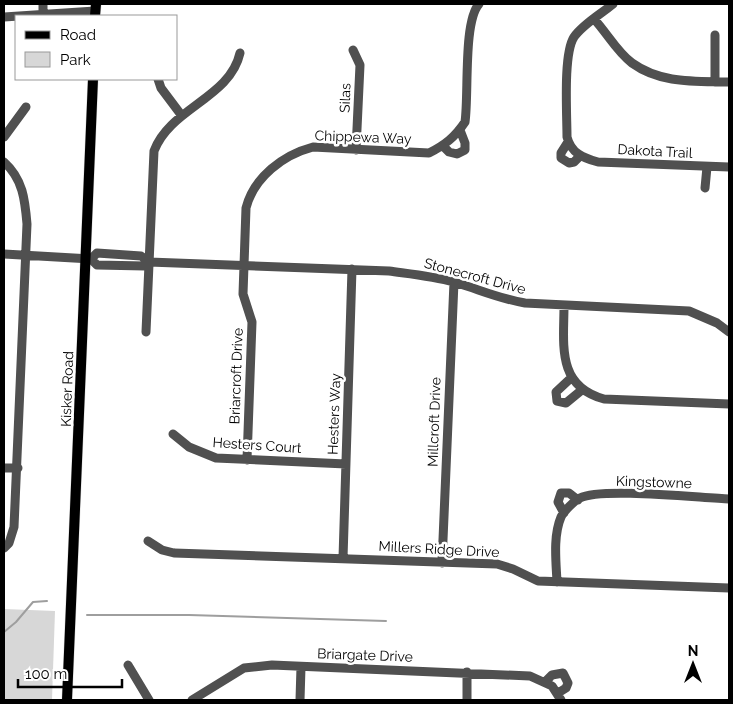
<svg xmlns="http://www.w3.org/2000/svg" width="733" height="704" viewBox="0 0 733 704" font-family="Raleway,sans-serif">
  <style>
    .green { fill: #d7d7d7 }
    .lines { fill: none; stroke-linecap: round; stroke-linejoin: round }
    .stream { stroke: #9e9e9e; stroke-width: 2 }
    .major-casing { stroke: #dbdbdb; stroke-width: 11 }
    .minor { stroke: #505050; stroke-width: 9 }
    .major { stroke: #000; stroke-width: 10 }
    .labels { text-anchor: middle; stroke-width: 5; stroke-linejoin: round; paint-order: stroke }
    .street-label { font-size: 14px; fill: #000; stroke: #fff }
  </style>
  <rect width="100%" height="100%" fill="#fff"/>
  <!-- green -->
  <path class="green" d="M 4,609 L 55,611 L 52,700 L 4,700 Z"/>
  <g class="lines">
    <!-- stream -->
    <path class="stream" d="M 87,615 L 189,615 L 386,621
      M 4,632 L 16,622 L 33,602 L 47,601"/>
    <!-- major casing -->
    <g class="major-casing">
      <path id="major" d="M 95,16 L 96,4
        M 67,700 L 93,79"/>
    </g>
    <!-- minor -->
    <path class="minor" d="M 613,4 C 601,14 583,24 574,37 C 563,54 567,114 567,137 C 571,153 583,158 598,162 L 729,167
      M 43,15 L 43,4
      M 4,17 L 95,11
      M 594,19 C 607,33 617,52 632,63 C 661,84 696,81 729,82
      M 715,35 L 715,82
      M 353,50 L 360,65 L 356,150
      M 158,79 L 161,88 L 182,116
      M 4,137 L 26,107
      M 568,142 L 561,153 L 561,158 L 569,163 L 574,162 L 580,156
      M 443,146 L 449,152 L 457,154 L 465,150 L 465,143 L 460,130
      M 4,162 C 23,179 25,200 27,224 L 14,527 L 9,543 L 4,548
      M 705,188 L 707,167
      M 4,254 L 91,259 L 97,265 L 145,266 L 149,262 L 389,271 C 411,274 433,276 454,282 C 478,289 500,299 525,303 L 689,311 L 717,323 L 729,332
      M 91,259 L 97,253 L 141,256 L 149,262
      M 564,305 C 564,344 556,386 604,399 L 729,404
      M 146,332 L 154,151 C 170,108 230,98 240,53
      M 571,378 L 556,392 L 557,401 L 566,403 L 583,389
      M 173,434 L 189,447 L 216,458 L 346,464
      M 247,460 L 252,322 L 243,294 L 246,208 C 254,177 283,155 313,147 L 429,153 C 445,145 455,137 465,122 C 469,95 463,22 479,4
      M 4,468 L 18,468
      M 564,513 L 558,502 L 561,493 L 569,493 L 578,500
      M 148,541 L 162,550 L 174,553 L 497,564 L 513,569 L 538,581 L 729,588
      M 343,558 L 352,269
      M 442,563 L 454,282
      M 557,582 C 556,561 553,536 561,517 C 564,511 574,501 580,498 C 601,487 700,498 729,499
      M 128,665 L 149,700
      M 545,682 L 552,675 L 563,673 L 568,683 L 566,688 L 558,693
      M 192,700 L 244,668 L 272,665 L 530,676 L 552,686 L 561,700
      M 300,700 L 301,667
      M 467,700 L 467,672"/>
    <!-- major -->
    <use href="#major" class="major"/>
  </g>
  <g class="labels">
    <!-- street labels -->
    <g class="street-label">
      <text transform="translate(345 98) rotate(-88)" y="5">Silas</text>
      <text transform="translate(363 137) rotate(2)" y="5">Chippewa Way</text>
      <text transform="translate(655 151) rotate(3)" y="5">Dakota Trail</text>
      <text transform="translate(475 276) rotate(15)" y="5">Stonecroft Drive</text>
      <text transform="translate(236 376) rotate(-88)" y="5">Briarcroft Drive</text>
      <text transform="translate(67 389) rotate(-88)" y="5">Kisker Road</text>
      <text transform="translate(334 414) rotate(-88)" y="5">Hesters Way</text>
      <text transform="translate(434 422) rotate(-88)" y="5">Millcroft Drive</text>
      <text transform="translate(257 445) rotate(4)" y="5">Hesters Court</text>
      <text transform="translate(654 482) rotate(2)" y="5">Kingstowne</text>
      <text transform="translate(439 549) rotate(3)" y="5">Millers Ridge Drive</text>
      <text transform="translate(365 655) rotate(2)" y="5">Briargate Drive</text>
    </g>
  </g>
  <!-- border -->
  <rect width="733" height="704" fill="none" stroke="#000000" stroke-width="10"/>
  <!-- legend -->
  <rect x="15" y="15" width="162" height="65" fill="#ffffff" stroke="#999999"/>
  <rect x="25" y="31" width="25" height="8" fill="#000000" stroke="#999999"/>
  <text x="60" y="40" font-size="15" fill="#000000">Road</text>
  <rect x="25" y="52" width="25" height="15" fill="#d7d7d7" stroke="#999999"/>
  <text x="60" y="65" font-size="15" fill="#000000">Park</text>
  <!-- north arrow -->
  <g transform="translate(693 664)" stroke="#ffffff" stroke-width="4" paint-order="stroke">
  <path d="M0-4L9 19L0 12L-9 19Z" fill="#000000"/>
  <text y="-8" font-size="14" font-weight="bold" text-anchor="middle" fill="#000000">N</text>
  </g>
  <!-- scale -->
  <path d="M18 679v8h104v-8" fill="none" stroke="#000000" stroke-width="2.5"/>
  <text x="25" y="679" font-size="15" fill="#000000" stroke="#ffffff" stroke-width="4" paint-order="stroke">100 m</text>
</svg>
